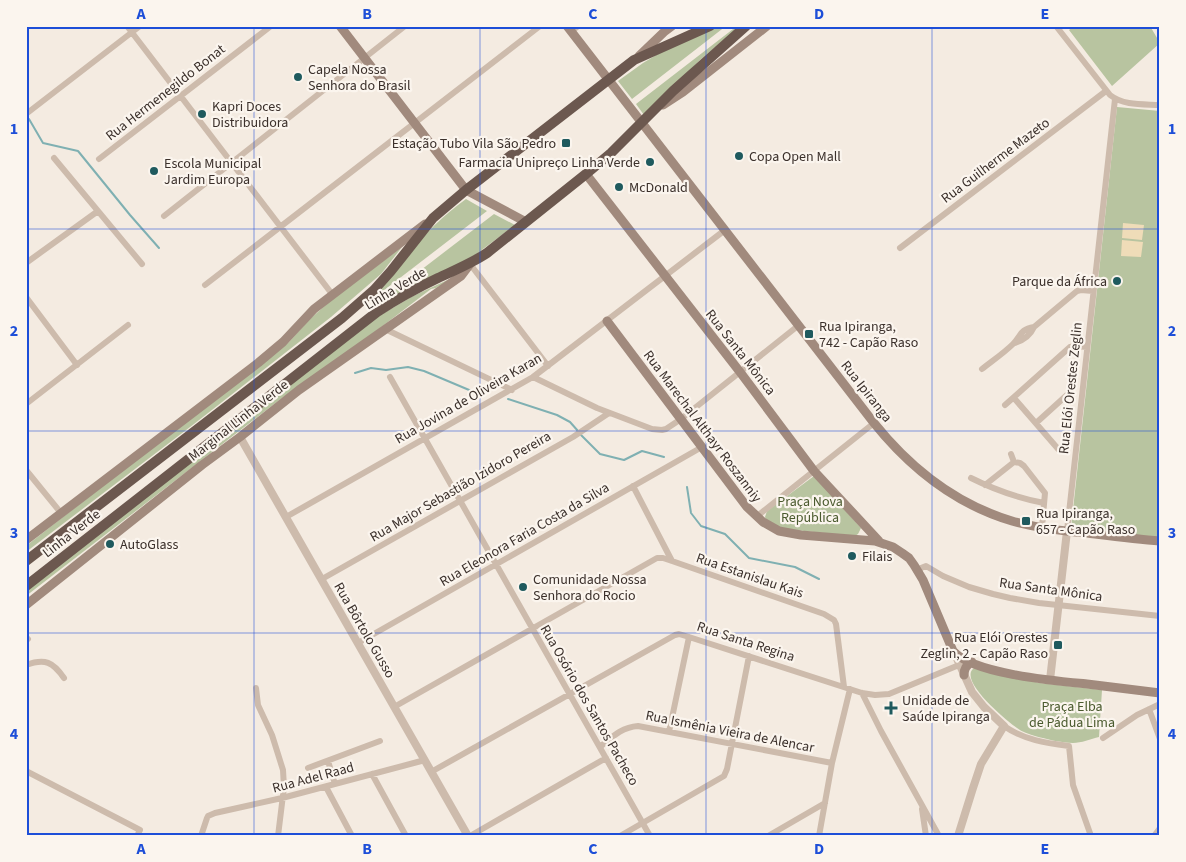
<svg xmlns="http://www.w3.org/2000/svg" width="1186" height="862" viewBox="0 0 1186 862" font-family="'Source Sans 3',sans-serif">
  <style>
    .green { fill: #b8c4a0 }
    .sand { fill: #efdcb8 }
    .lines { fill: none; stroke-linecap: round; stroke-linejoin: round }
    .stream { stroke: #7fb0b2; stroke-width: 2 }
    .minor { stroke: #cdbbac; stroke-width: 6 }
    .tertiary { stroke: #cdbbac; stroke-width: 8 }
    .secondary { stroke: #a18a7d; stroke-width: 9 }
    .trunk { stroke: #6c584f; stroke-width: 10 }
    .grid { fill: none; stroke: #1d4ed8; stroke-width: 1; stroke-opacity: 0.55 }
    .poi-dot { fill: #1f5a5e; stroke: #fbf5ee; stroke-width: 2 }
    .labels { text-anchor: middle; stroke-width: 4.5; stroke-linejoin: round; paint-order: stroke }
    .poi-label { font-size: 14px; fill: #3b302b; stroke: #fbf5ee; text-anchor: start }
    .street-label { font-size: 14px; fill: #3b302b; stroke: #fbf5ee }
    .park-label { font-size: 14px; fill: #4a5a2e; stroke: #fbf5ee }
    .neatline { fill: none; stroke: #1d4ed8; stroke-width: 2 }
    .grid-label { font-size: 16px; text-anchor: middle; font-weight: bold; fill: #1d4ed8 }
  </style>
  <rect width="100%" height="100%" fill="#f4ebe1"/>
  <!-- green -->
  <path class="green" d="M 718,26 L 726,26 L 632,99 L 618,81 L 643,63 L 658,54 Z
    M 737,26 L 740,26 L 700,60 L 644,115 L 636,104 Z
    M 1074,26 L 1150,26 L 1160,43 L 1112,86 L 1069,30 Z
    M 1117,107 L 1160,111 L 1160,538 L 1071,528 Z
    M 466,199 L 487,211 L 370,301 L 369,300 C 399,264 428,226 466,199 Z
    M 494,214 L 515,225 L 475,255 L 376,308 L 374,306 Z
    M 402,247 L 381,274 L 331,317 L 194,424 L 26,552 L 26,546 L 132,463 L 289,342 L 310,319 L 337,295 Z
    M 454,277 L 441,288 L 439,286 L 436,288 L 431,289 L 346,354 L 282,398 L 26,596 L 26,589 L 379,316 L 413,296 Z
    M 814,476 L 861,528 L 858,534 L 855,536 L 784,529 L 766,520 L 765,517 L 767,511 Z
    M 974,668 L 1040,683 L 1102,690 L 1099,737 C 1091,739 1081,743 1073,743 C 1062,743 1046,739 1035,736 C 1029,734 1022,732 1017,728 C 1007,721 957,680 974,668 Z"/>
  <!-- sand -->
  <path class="sand" d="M 1123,223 L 1144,225 L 1142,240 L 1122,238 Z
    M 1122,240 L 1143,242 L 1141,257 L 1121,256 Z"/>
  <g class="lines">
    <!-- stream -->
    <path class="stream" d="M 29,119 L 43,143 L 78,151 L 130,215 L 159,248
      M 355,373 L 371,368 L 386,370 L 408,367 L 424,371 L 481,395
      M 508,399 L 557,415 L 570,422 L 578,431
      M 581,435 L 600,454 L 624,460 L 642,451 L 664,457
      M 687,487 L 691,513 L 701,526 L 725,534 L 749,558 L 795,567 L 819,579"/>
    <!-- minor -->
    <path class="minor" d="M 127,26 L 332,294
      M 1056,26 L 1110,95 C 1124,106 1143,104 1160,105
      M 571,32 L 578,26
      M 26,114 L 140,26
      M 54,158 L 142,264
      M 99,159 L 271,26
      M 164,216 L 405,26
      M 900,248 L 1106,91
      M 26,263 L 98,211
      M 470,264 L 548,366
      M 205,285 L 540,26
      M 26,297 L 77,365
      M 385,329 L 512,390
      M 1015,343 C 1024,340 1030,336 1034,327 L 1077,291 L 1081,290 L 1093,291
      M 982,369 C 992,361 1004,353 1013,344 C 1022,335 1019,330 1034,327
      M 390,377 L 650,836
      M 533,377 L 597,408 L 652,429 L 662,430 L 666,429 L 681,419 L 799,325
      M 1014,398 L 1059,450
      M 26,404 L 128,325
      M 1005,405 L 1070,347 L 1075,346 L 1087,347
      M 1036,423 L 1068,394
      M 1011,454 L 1014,462
      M 26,470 L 61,513
      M 971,478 C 995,490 1018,498 1044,503
      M 985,485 L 1014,462 L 1020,463 L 1024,466 L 1045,493 L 1042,527
      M 633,486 L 672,561 L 824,614 L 834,620 L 836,624 L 844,687
      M 286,517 L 533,377 L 725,230
      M 756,517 L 874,423
      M 1067,531 L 1115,99
      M 919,573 L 921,568 L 926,566 L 943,576 L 969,587 L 993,594 L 1010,598 L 1039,603 L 1160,616
      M 322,579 L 573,437 L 609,413
      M 26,637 L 28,639 L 26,640
      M 358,643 L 702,447
      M 26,665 C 45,658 53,662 64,678
      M 256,688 L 258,705 L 272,735 L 283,770 L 284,787 L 278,836
      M 862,693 L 881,731 L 939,836
      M 394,707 L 657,558 L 663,558 L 672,561
      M 1149,709 L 1160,739
      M 1004,726 C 1024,740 1046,743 1069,746 L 1073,785 L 1091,836
      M 669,732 L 689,637
      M 1103,738 L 1137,715 L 1160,704
      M 600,747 C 612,737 622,727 638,726 L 832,763
      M 328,761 L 335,784
      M 308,768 L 380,741
      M 26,771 L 140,830 L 137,836
      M 431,772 L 675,635 L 679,634 L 689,637 L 862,693 L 875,695 L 889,694 L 959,665
      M 372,774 L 406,836
      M 326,787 L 352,836
      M 922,809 L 926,836
      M 201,836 L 207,818 L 208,816 L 215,813 L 282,798 L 425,760
      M 470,836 L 606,758
      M 620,836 L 724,776 L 727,769 L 749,656
      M 768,836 L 825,803
      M 819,836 L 832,763 L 850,689
      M 1154,836 L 1160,828"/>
    <!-- tertiary -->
    <path class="tertiary" d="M 240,437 L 468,836
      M 954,652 L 972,692 L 984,707 L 1004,726 L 981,764 L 973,788 L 958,836
      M 1050,680 L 1067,531"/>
    <!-- secondary -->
    <path class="secondary" d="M 340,26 L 466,190 L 526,222
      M 567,26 L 874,423 C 911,469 955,504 1012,521 C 1037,528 1062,531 1087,533 C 1112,536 1136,539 1160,541
      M 639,56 L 664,32 L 672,26
      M 663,105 L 683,92 L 767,26
      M 586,174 L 740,372 L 814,471 L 879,541
      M 607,321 L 747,507 L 763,522 L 779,531 L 801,535 L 875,541 L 893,547 L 902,553 L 909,558 L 914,565 L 923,580 L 953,651 C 973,674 1056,681 1087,684 C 1111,687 1135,690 1160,693
      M 26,540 L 258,363 L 283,342 L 314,309 L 425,224
      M 26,605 L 202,465 L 240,437 L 299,390 L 461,276 L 470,264
      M 964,675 C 964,669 966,665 972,662"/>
    <!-- trunk -->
    <path class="trunk" d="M 26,561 L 342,318 L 374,290 L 391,271 L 433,218 L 466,190 L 634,60 L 710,26
      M 26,586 L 377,312 C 397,299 417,288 438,278 C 455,270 472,263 487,253 L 586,174 L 611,153 L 673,91 L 746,26"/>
  </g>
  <!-- grid -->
  <path class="grid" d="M 254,26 L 254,836M 480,26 L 480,836M 706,26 L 706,836M 932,26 L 932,836M 26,229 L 1160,229M 26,431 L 1160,431M 26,633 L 1160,633"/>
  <!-- markers -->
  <g class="poi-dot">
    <circle cx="298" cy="77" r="5"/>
    <circle cx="202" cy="114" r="5"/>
    <rect x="561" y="138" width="10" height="10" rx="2.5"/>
    <circle cx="739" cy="156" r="5"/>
    <circle cx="650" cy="162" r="5"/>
    <circle cx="154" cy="171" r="5"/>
    <circle cx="619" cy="187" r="5"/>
    <circle cx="1117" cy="281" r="5"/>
    <rect x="804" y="329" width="10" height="10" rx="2.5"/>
    <rect x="1021" y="516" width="10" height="10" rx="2.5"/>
    <circle cx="110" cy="544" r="5"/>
    <circle cx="852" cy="556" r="5"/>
    <circle cx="523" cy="587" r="5"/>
    <rect x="1053" y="640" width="10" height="10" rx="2.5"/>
    <path d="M888.5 700.5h5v5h5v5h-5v5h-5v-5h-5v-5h5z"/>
  </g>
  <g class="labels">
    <!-- poi labels -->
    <g class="poi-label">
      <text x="308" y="74">Capela Nossa<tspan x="308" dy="16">Senhora do Brasil</tspan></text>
      <text x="212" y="111">Kapri Doces<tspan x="212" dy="16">Distribuidora</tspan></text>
      <text x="556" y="148" text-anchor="end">Estação Tubo Vila São Pedro</text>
      <text x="749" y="161">Copa Open Mall</text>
      <text x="640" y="167" text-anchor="end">Farmacia Unipreço Linha Verde</text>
      <text x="164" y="168">Escola Municipal<tspan x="164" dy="16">Jardim Europa</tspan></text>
      <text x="629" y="192">McDonald</text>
      <text x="1107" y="286" text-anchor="end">Parque da África</text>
      <text x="819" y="331">Rua Ipiranga,<tspan x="819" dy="16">742 - Capão Raso</tspan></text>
      <text x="1036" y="518">Rua Ipiranga,<tspan x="1036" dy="16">657 - Capão Raso</tspan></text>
      <text x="120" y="549">AutoGlass</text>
      <text x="862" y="561">Filais</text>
      <text x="533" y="584">Comunidade Nossa<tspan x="533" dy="16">Senhora do Rocio</tspan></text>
      <text x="1048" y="642" text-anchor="end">Rua Elói Orestes<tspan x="1048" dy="16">Zeglin, 2 - Capão Raso</tspan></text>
      <text x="902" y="705">Unidade de<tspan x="902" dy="16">Saúde Ipiranga</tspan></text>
    </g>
    <!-- street labels -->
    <g class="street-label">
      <text transform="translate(165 92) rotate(-38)" y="5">Rua Hermenegildo Bonat</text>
      <text transform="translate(995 160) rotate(-37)" y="5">Rua Guilherme Mazeto</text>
      <text transform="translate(395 288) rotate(-31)" y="5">Linha Verde</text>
      <text transform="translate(741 352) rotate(52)" y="5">Rua Santa Mônica</text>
      <text transform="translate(1070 388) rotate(-84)" y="5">Rua Elói Orestes Zeglin</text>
      <text transform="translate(867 391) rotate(52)" y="5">Rua Ipiranga</text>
      <text transform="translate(468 398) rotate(-30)" y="5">Rua Jovina de Oliveira Karan</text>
      <text transform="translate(238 420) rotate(-38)" y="5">Marginal Linha Verde</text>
      <text transform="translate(703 426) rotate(53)" y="5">Rua Marechal Althayr Roszanniy</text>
      <text transform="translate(460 486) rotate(-30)" y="5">Rua Major Sebastião Izidoro Pereira</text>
      <text transform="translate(71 533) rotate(-38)" y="5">Linha Verde</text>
      <text transform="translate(524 534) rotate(-30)" y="5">Rua Eleonora Faria Costa da Silva</text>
      <text transform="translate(750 575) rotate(19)" y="5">Rua Estanislau Kais</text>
      <text transform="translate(1051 589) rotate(8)" y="5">Rua Santa Mônica</text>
      <text transform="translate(365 630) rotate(60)" y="5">Rua Bôrtolo Gusso</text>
      <text transform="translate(746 641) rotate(18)" y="5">Rua Santa Regina</text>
      <text transform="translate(590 705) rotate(60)" y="5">Rua Osório dos Santos Pacheco</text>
      <text transform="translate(730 731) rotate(11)" y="5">Rua Ismênia Vieira de Alencar</text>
      <text transform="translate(313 777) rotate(-15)" y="5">Rua Adel Raad</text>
    </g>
    <!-- park labels -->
    <g class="park-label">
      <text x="810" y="506">Praça Nova<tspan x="810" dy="16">República</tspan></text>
      <text x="1072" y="711">Praça Elba<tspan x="1072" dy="16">de Pádua Lima</tspan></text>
    </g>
  </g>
  <!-- border -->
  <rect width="1186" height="862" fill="none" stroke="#fbf5ee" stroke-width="55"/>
  <rect x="28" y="28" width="1130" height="806" class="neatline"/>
  <g class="grid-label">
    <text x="141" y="19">A</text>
    <text x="367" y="19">B</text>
    <text x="593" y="19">C</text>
    <text x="819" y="19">D</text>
    <text x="1045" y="19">E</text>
    <text x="14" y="134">1</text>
    <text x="1172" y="134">1</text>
    <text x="14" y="336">2</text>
    <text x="1172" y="336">2</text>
    <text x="14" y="538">3</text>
    <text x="1172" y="538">3</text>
    <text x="14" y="739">4</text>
    <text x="1172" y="739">4</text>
    <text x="141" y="854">A</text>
    <text x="367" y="854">B</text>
    <text x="593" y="854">C</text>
    <text x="819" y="854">D</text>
    <text x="1045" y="854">E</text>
  </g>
</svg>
